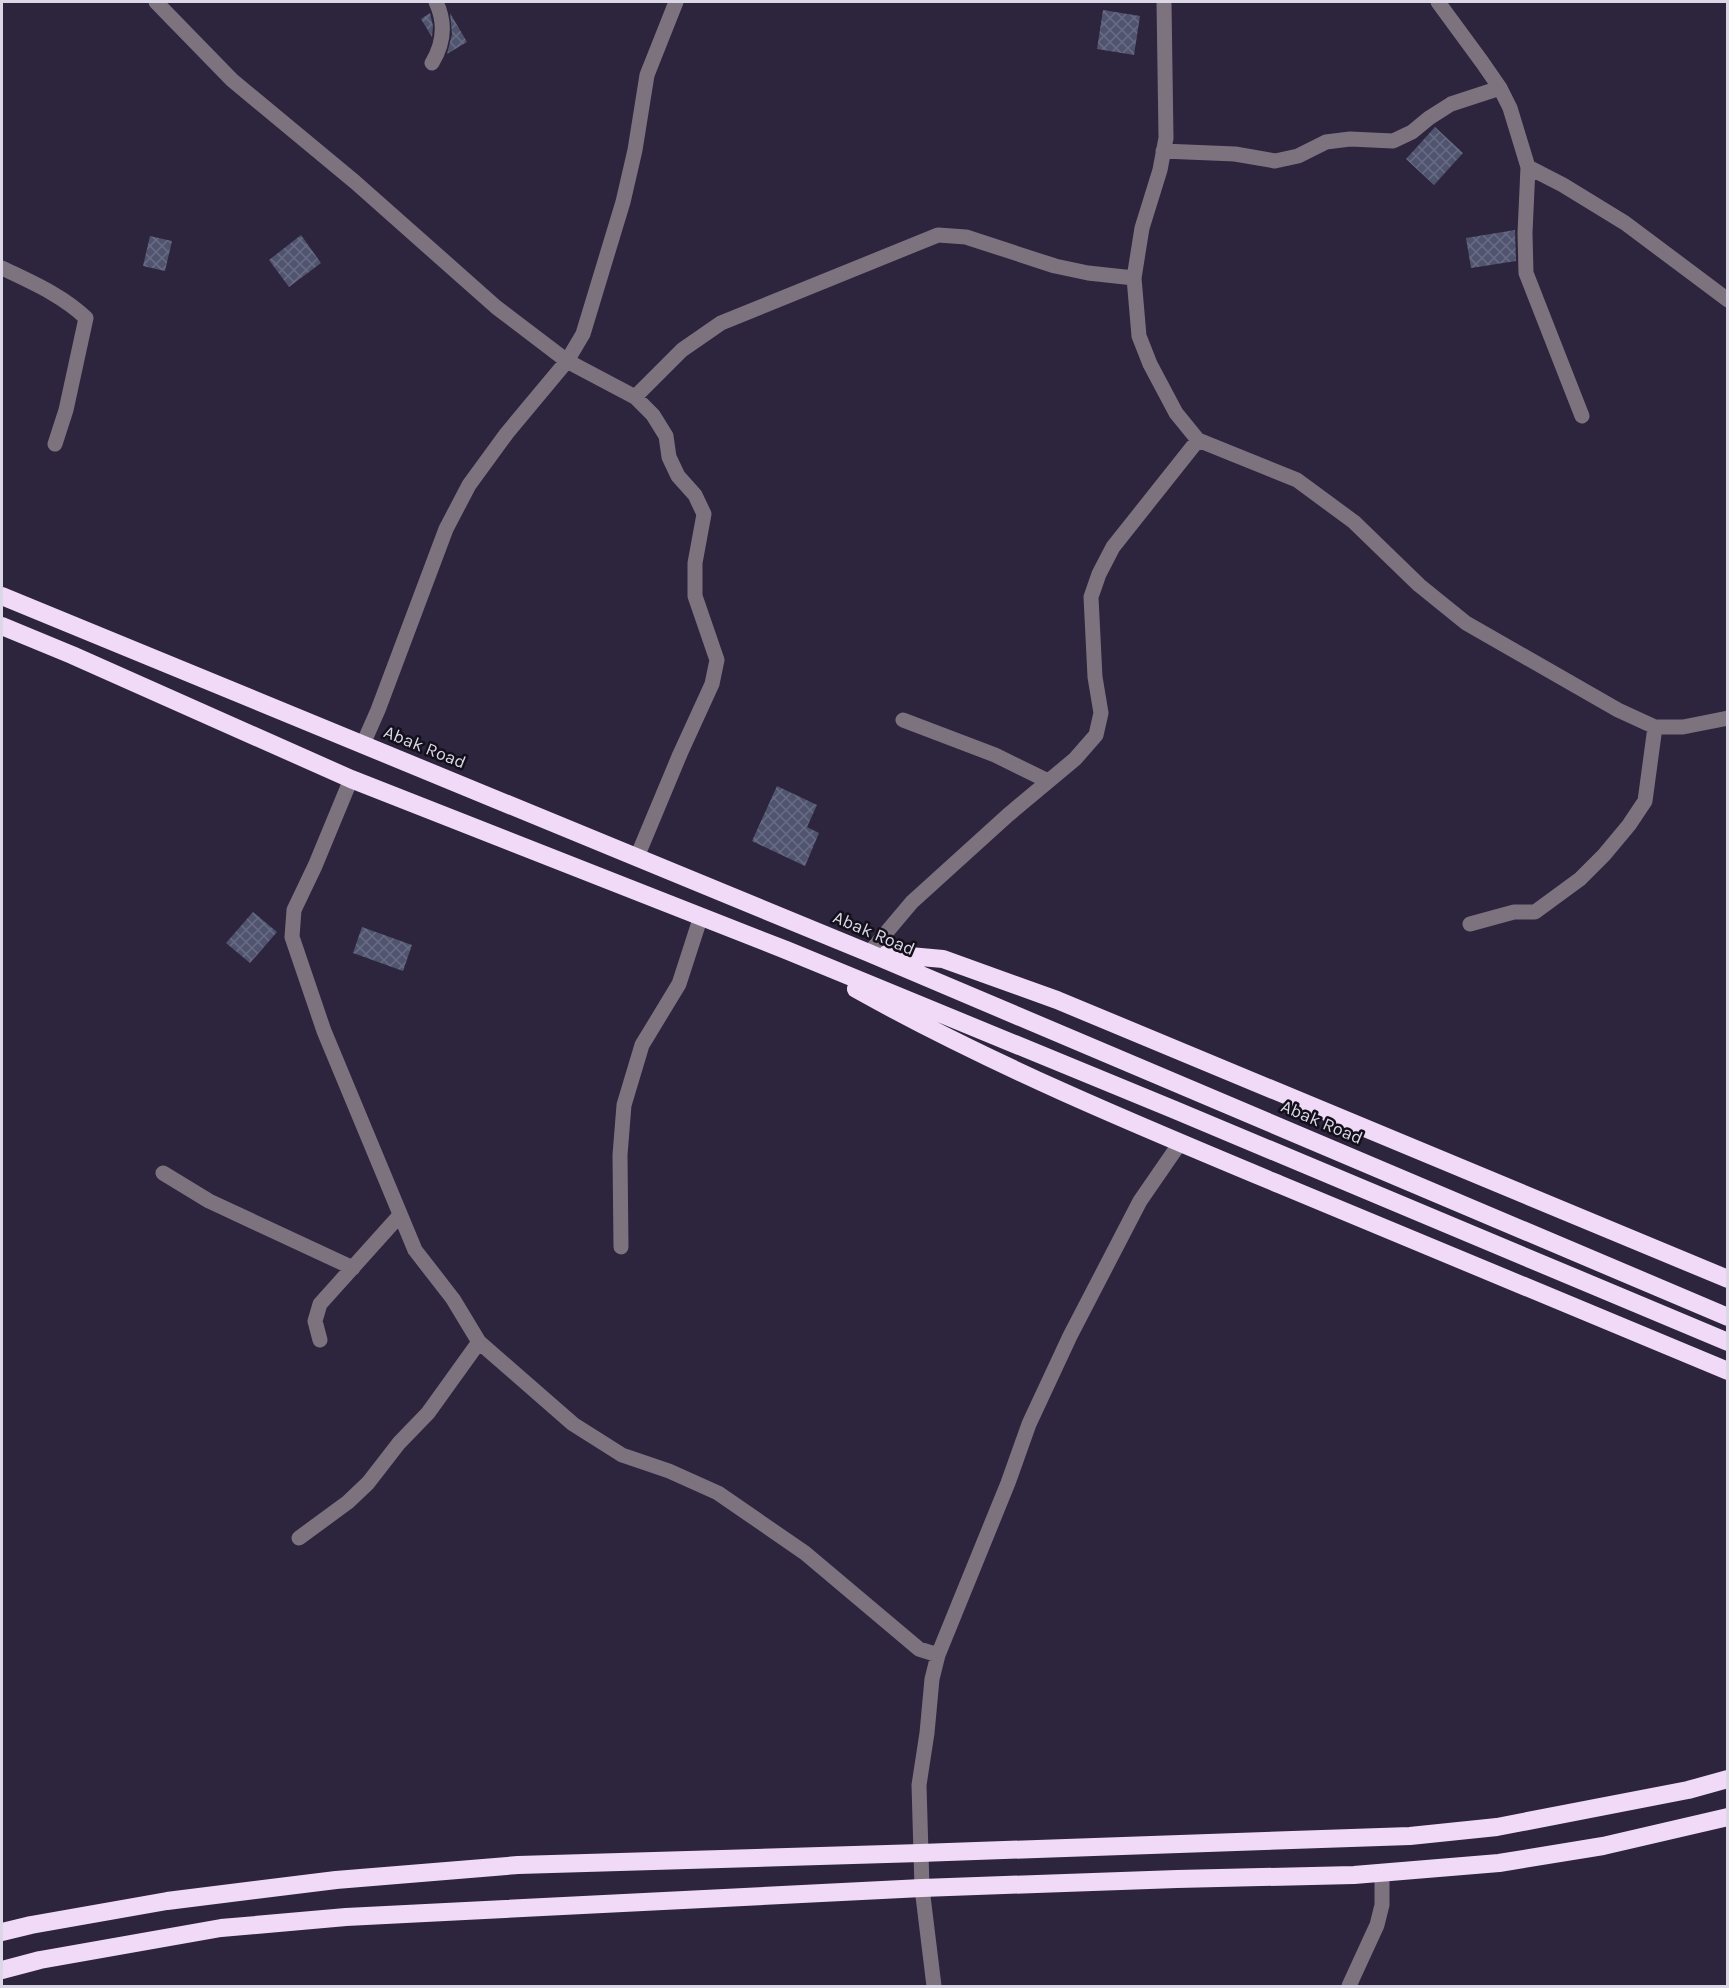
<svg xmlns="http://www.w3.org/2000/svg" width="1729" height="1988" viewBox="0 0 1729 1988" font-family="Karla,sans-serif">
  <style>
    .building { fill: url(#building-cross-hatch) }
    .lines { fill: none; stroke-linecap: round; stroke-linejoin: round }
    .minor { stroke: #7c737f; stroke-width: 15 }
    .highway { stroke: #f0daf7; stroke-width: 18 }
    .labels { text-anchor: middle; stroke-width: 5; stroke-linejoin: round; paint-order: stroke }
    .street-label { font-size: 18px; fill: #dbd7e7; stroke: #14101b }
  </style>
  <defs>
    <pattern id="building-cross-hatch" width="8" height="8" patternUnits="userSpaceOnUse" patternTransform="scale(1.5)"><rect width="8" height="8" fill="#51546f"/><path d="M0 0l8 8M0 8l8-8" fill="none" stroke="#696c84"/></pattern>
  </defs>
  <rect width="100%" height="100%" fill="#2d243d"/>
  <!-- building -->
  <path class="building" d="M 1103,10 L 1140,16 L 1134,55 L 1097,49 Z
    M 430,13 L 433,26 L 432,37 L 421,19 Z
    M 450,13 L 467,42 L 447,54 L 452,34 Z
    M 1435,127 L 1463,153 L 1434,185 L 1406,159 Z
    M 1515,230 L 1516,261 L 1471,268 L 1466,238 Z
    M 301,235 L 321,263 L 289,287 L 269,260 Z
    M 150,236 L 172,241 L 165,271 L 143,266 Z
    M 777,786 L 817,805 L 807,827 L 819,833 L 805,866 L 752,841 Z
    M 253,912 L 277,932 L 250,963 L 226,943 Z
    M 362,927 L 412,945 L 403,971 L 353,953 Z"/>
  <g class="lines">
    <!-- minor -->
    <path class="minor" d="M 156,2 L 232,80 L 355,182 L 496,307 L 567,361 L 635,397 L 653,415 L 666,436 L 669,457 L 678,476 L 695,495 L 704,514 L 695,563 L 695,596 L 717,660 L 712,684 L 680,754 L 637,857
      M 1164,2 L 1166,138 L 1160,170 L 1142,228 L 1134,278 L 1139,336 L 1150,364 L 1176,413 L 1198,440 L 1297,480 L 1354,522 L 1419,585 L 1466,623 L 1618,710 L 1655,727 L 1683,727 L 1728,718
      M 1438,2 L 1482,62 L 1500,88 L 1510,108 L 1528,167 L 1525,233 L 1526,273 L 1582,416
      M 432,63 C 444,43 446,23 436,2
      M 1163,151 L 1235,154 L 1275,161 L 1298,156 L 1326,142 L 1350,139 L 1393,141 L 1412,132 L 1429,118 L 1451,104 L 1500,88
      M 1528,167 L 1563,185 L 1625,223 L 1728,300
      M 2,268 C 31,282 62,295 86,318 L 66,410 L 55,444
      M 635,397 L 682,350 L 721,323 L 938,235 L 966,237 L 1055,266 L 1088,273 L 1134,278
      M 903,720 L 995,755 L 1048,781
      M 363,744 L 378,710 L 446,529 L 469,485 L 507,433 L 567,361 L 583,334 L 623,202 L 635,150 L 647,75 L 676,2
      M 351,779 L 315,866 L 294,910 L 292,937 L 324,1031 L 415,1250 L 453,1299 L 479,1342 L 573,1424 L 622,1455 L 669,1471 L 718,1493 L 805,1553 L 919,1649 L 938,1655
      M 1470,924 L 1514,912 L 1535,912 L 1580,879 L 1604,855 L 1629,825 L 1645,801 L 1655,727
      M 869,953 L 912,902 L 1008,815 L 1075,759 L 1096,735 L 1101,713 L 1095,677 L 1091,597 L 1099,574 L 1113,547 L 1198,440
      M 163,1173 L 209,1201 L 353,1268
      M 621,1247 L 620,1155 L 624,1105 L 642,1045 L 679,984 L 701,916
      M 320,1340 L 315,1321 L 320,1304 L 400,1215
      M 299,1538 L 348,1502 L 368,1483 L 399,1443 L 428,1413 L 479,1342
      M 934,1986 L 922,1888 L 919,1785 L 927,1733 L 932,1679 L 938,1655 L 1008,1483 L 1029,1424 L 1070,1336 L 1140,1201 L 1180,1143
      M 1349,1986 L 1377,1925 L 1382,1905 L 1382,1873"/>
    <!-- highway -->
    <path class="highway" d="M 2,596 L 869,953 L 1728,1317
      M 2,626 L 72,655 L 351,779 L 786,950 L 1175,1110 L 1728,1342
      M 887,954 L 943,959 L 1057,1000 L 1728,1279
      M 856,989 C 992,1065 1137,1125 1281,1185 C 1430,1247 1579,1309 1728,1371
      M 2,1932 L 31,1925 L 167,1901 L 336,1880 L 518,1865 L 920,1853 L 1410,1836 L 1497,1827 L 1688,1790 L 1728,1779
      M 2,1970 L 40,1960 L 221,1928 L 346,1917 L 922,1888 L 1177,1879 L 1354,1875 L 1499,1863 L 1603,1846 L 1728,1817"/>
  </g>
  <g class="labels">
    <!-- street labels -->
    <g class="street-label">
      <text transform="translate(425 747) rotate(22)" y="6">Abak Road</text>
      <text transform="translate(874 933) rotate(23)" y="6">Abak Road</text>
      <text transform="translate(1322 1122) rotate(23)" y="6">Abak Road</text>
    </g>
  </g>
  <!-- border -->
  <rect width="1729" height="1988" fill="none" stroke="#dbd7e7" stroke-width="6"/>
</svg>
